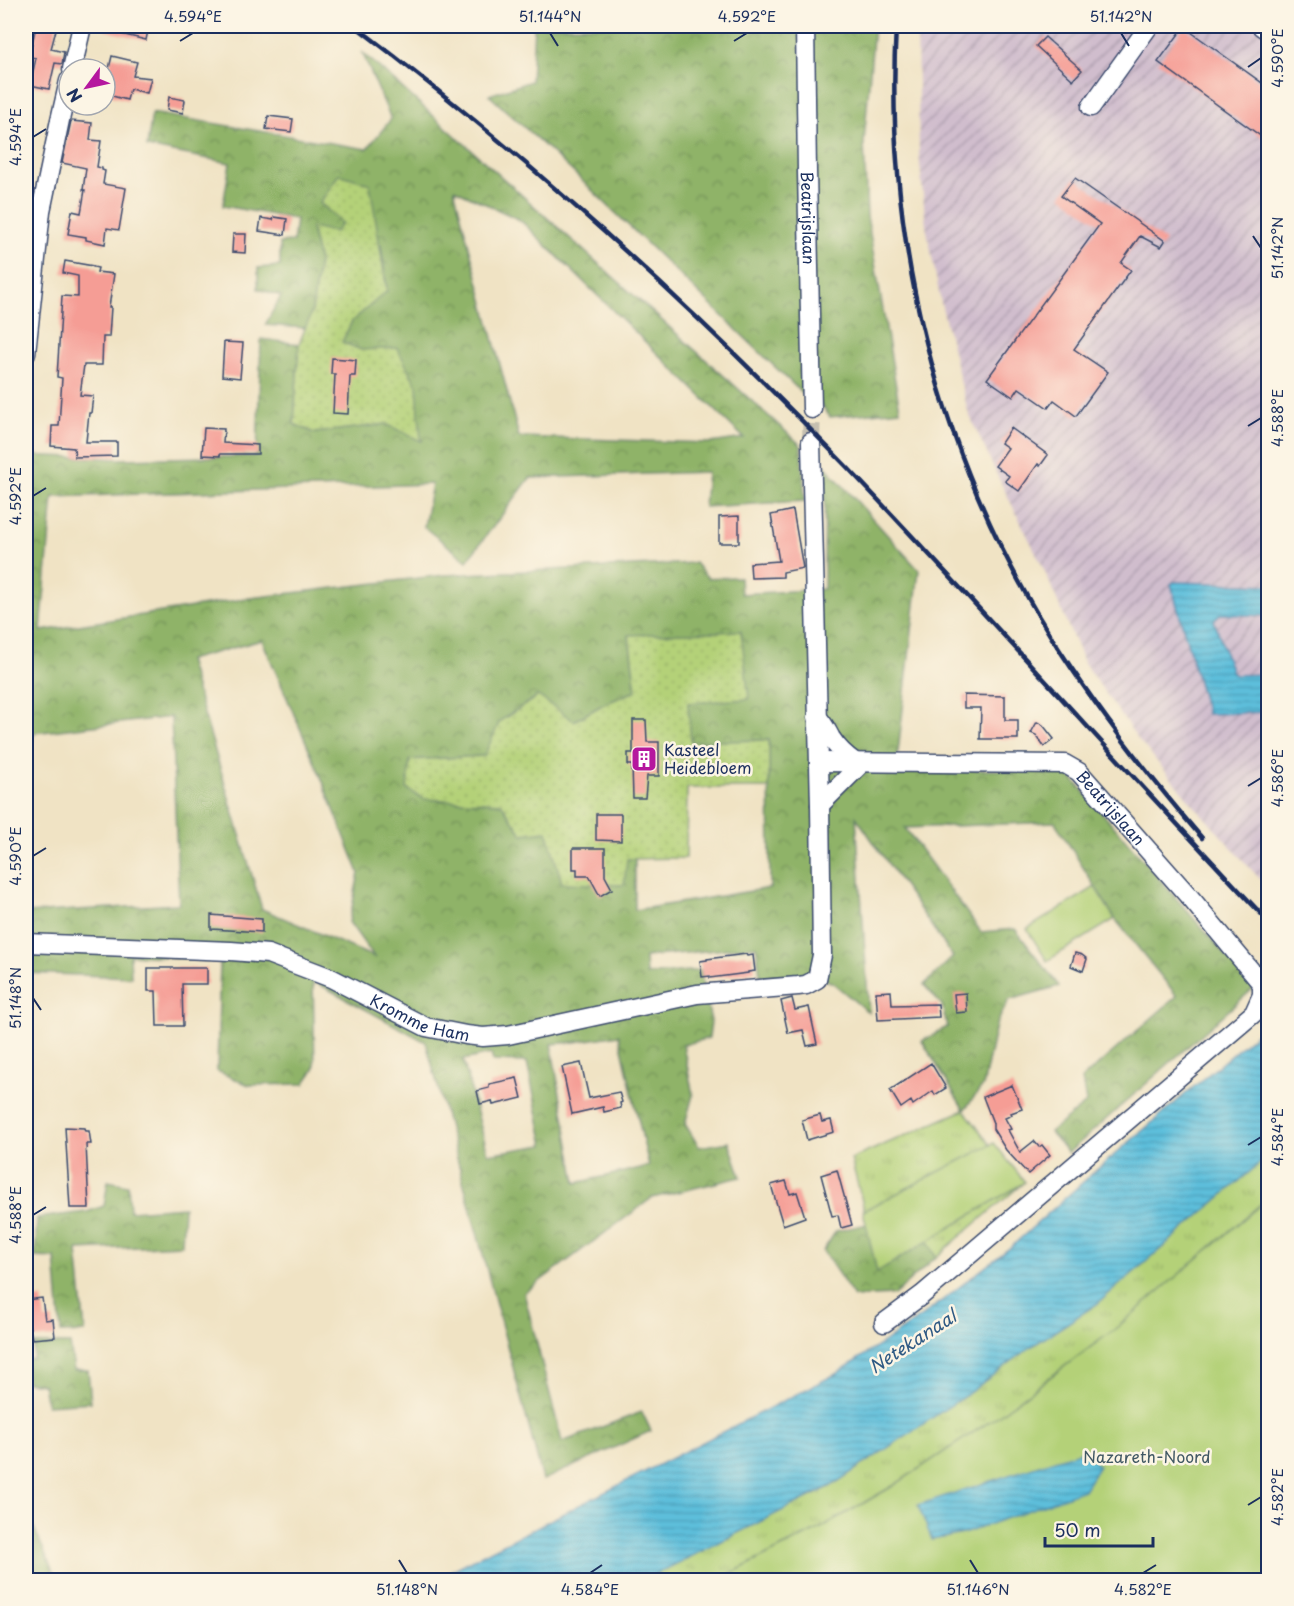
<svg xmlns="http://www.w3.org/2000/svg" width="1294" height="1606" viewBox="0 0 1294 1606" font-family="'Playpen Sans',sans-serif">
  <style>
    .industrial { fill: url(#industrial-furrows) }
    .grass { fill: url(#grass-tufts); stroke: #68806b; stroke-width: 1.5 }
    .forest { fill: url(#forest-crowns); stroke: #557163; stroke-width: 1.5; fill-rule: evenodd }
    .park { fill: #b4d178; stroke: #68806b; stroke-width: 1.5 }
    .garden { fill: url(#garden-dots); stroke: #68806b; stroke-width: 1.5 }
    .water { fill: url(#water-rules); stroke: #3c779d; stroke-width: 1.5 }
    .building { fill: #f59d95 }
    .lines { fill: none; stroke-linecap: round; stroke-linejoin: round }
    .minor-tunnel { stroke: #c5bfb0; stroke-width: 18; stroke-dasharray: 18 9; stroke-linecap: butt }
    .minor-casing { stroke: #3b4a6d; stroke-width: 21 }
    .minor { stroke: #fff; stroke-width: 18 }
    .rail { stroke: #1b2f5e; stroke-width: 4.5 }
    .ticks { fill: none; stroke: #1b2f5e; stroke-width: 2 }
    .labels { text-anchor: middle; stroke-width: 5; stroke-linejoin: round; paint-order: stroke }
    .street-label { font-size: 16px; fill: #1b2f5e; stroke: #fcf5e5 }
    .poi-label { font-size: 16px; fill: #1b2f5e; stroke: #fcf5e5; text-anchor: start }
    .park-label { font-size: 16px; fill: #415864; stroke: #fcf5e5 }
    .water-label { font-size: 18px; font-style: italic; fill: #2f5a84; stroke: #fcf5e5 }
    .neatline { fill: none; stroke: #1b2f5e; stroke-width: 2 }
    .ticks-label { font-size: 15px; text-anchor: middle; fill: #1b2f5e }
  </style>
  <defs>
    <pattern id="industrial-furrows" width="10" height="10" patternUnits="userSpaceOnUse" patternTransform="scale(1.5)"><rect width="10" height="10" fill="#d0bdcd"/><path d="M-1 1l2-2M0 10L10 0M9 11l2-2" fill="none" stroke="#a89aaa"/></pattern>
    <pattern id="grass-tufts" width="24" height="20" patternUnits="userSpaceOnUse" patternTransform="scale(1.5)"><rect width="24" height="20" fill="#b4d178"/><path d="M3 7l-1-3M5 7V3M7 7l1-3M15 17l-1-3M17 17v-4M19 17l1-3" fill="none" stroke="#9ab46a"/></pattern>
    <pattern id="forest-crowns" width="20" height="18" patternUnits="userSpaceOnUse" patternTransform="scale(1.5)"><rect width="20" height="18" fill="#8fb368"/><path d="M2 6a3 3 0 1 1 6 0M12 15a3 3 0 1 1 6 0" fill="none" stroke="#749259"/></pattern>
    <pattern id="garden-dots" width="8" height="8" patternUnits="userSpaceOnUse" patternTransform="scale(1.5)"><rect width="8" height="8" fill="#b4d178"/><path d="M2 2h.1M6 6h.1" fill="none" stroke="#9ab46a" stroke-width="1.8" stroke-linecap="round"/></pattern>
    <pattern id="water-rules" width="6" height="5" patternUnits="userSpaceOnUse" patternTransform="scale(1.5)"><rect width="6" height="5" fill="#5dbfdc"/><path d="M0 2.5h6" fill="none" stroke="#4c9cb6"/></pattern>
  </defs>
  <rect width="100%" height="100%" fill="#fcf5e5"/>
  <filter id="ink" filterUnits="userSpaceOnUse"><feTurbulence type="fractalNoise" baseFrequency=".0167" numOctaves="2"/><feDisplacementMap in="SourceGraphic" scale="12" xChannelSelector="R" yChannelSelector="G"/><feConvolveMatrix kernelMatrix="1 2 1 2 8 2 1 2 1" color-interpolation-filters="sRGB"/></filter>
  <filter id="wash" filterUnits="userSpaceOnUse"><feTurbulence type="fractalNoise" baseFrequency=".008" numOctaves="4" result="noise"/><feDisplacementMap in="SourceGraphic" scale="24" xChannelSelector="R" yChannelSelector="G"/><feGaussianBlur stdDeviation="1.35" result="paint"/><feColorMatrix in="noise" values="0 0 0 0 0 0 0 0 0 0 0 0 0 0 0 0 0 1.4 0 .05"/><feComposite in="paint" operator="in"/></filter>
  <g filter="url(#wash)">
    <rect width="100%" height="100%" fill="#f0e3c4"/>
    <!-- industrial -->
    <path class="industrial" d="M 917,26 L 1268,26 L 1268,888 L 1196,808 L 1138,739 L 1084,663 L 1042,565 L 998,477 L 968,412 L 941,303 L 926,226 L 919,154 Z"/>
    <!-- grass -->
    <path class="grass" d="M 964,1110 L 1021,1185 L 936,1257 L 927,1240 L 868,1224 L 851,1159 Z
      M 1268,1156 L 1268,1327 L 1099,1341 L 995,1418 L 893,1486 L 819,1529 L 718,1580 L 644,1580 L 831,1486 L 969,1393 L 1032,1346 L 1097,1304 Z"/>
    <!-- forest -->
    <path class="forest" d="M 534,26 L 874,26 L 864,142 L 867,216 L 900,410 L 830,417 L 806,384 L 804,395 L 572,171 L 489,95 L 531,81 Z
      M 362,52 L 801,445 L 805,501 L 704,507 L 707,472 L 530,478 L 467,561 L 424,527 L 432,484 L 53,497 L 41,631 L 250,598 L 444,575 L 695,563 L 708,578 L 740,577 L 741,594 L 824,589 L 825,466 L 919,570 L 896,770 L 1065,770 L 1254,988 L 1068,1153 L 1050,1132 L 1086,1103 L 1082,1079 L 1177,996 L 1115,919 L 1055,822 L 905,828 L 981,932 L 1015,929 L 1059,986 L 1009,1000 L 996,1025 L 983,1086 L 964,1110 L 922,1041 L 947,1027 L 942,1005 L 924,985 L 953,957 L 856,817 L 869,1013 L 833,983 L 826,980 L 761,981 L 756,946 L 645,957 L 646,975 L 700,970 L 711,1021 L 709,1038 L 683,1045 L 693,1095 L 685,1124 L 699,1147 L 729,1142 L 741,1177 L 652,1198 L 524,1293 L 562,1442 L 642,1412 L 651,1431 L 543,1480 L 426,1042 L 313,981 L 315,1068 L 304,1084 L 249,1085 L 217,1071 L 220,960 L 130,955 L 131,977 L 26,973 L 26,913 L 179,904 L 171,717 L 33,733 L 26,823 L 26,455 L 120,459 L 257,456 L 261,339 L 299,344 L 294,424 L 314,433 L 386,424 L 421,440 L 361,350 L 342,342 L 352,321 L 387,290 L 381,246 L 320,203 L 342,222 L 336,232 L 311,228 L 319,262 L 312,311 L 306,328 L 265,325 L 281,296 L 258,289 L 258,268 L 280,266 L 280,243 L 293,242 L 296,219 L 223,206 L 230,163 L 147,147 L 152,113 L 367,149 L 391,119 ZM 454,189 L 520,220 L 744,438 L 711,443 L 519,437 ZM 629,636 L 687,703 L 691,742 L 769,740 L 770,888 L 635,910 L 635,858 L 626,859 L 547,831 L 522,834 L 501,803 L 424,799 L 410,760 L 484,756 L 574,721 L 604,704 L 636,691 ZM 262,640 L 321,777 L 359,873 L 349,922 L 374,957 L 262,909 L 188,660 ZM 619,1035 L 649,1166 L 576,1183 L 551,1044 L 574,1042 ZM 491,1054 L 493,1061 L 527,1062 L 544,1145 L 488,1154 L 463,1060 Z
      M 108,1181 L 128,1185 L 130,1211 L 184,1207 L 182,1245 L 77,1250 L 85,1332 L 61,1333 L 55,1258 L 35,1257 L 37,1218 L 87,1212 L 104,1206 Z
      M 868,1224 L 927,1240 L 936,1257 L 894,1295 L 854,1297 L 823,1251 L 836,1231 Z
      M 34,1344 L 70,1344 L 74,1370 L 88,1370 L 91,1402 L 47,1405 L 43,1384 L 26,1382 L 26,1359 L 33,1359 Z
      M 26,1510 L 57,1580 L 26,1580 Z"/>
    <!-- park -->
    <path class="park" d="M 1095,887 L 1115,919 L 1047,961 L 1027,929 Z
      M 994,1143 L 1025,1182 L 877,1272 L 863,1211 Z
      M 1268,1198 L 1268,1580 L 718,1580 L 819,1529 L 893,1486 L 995,1418 L 1115,1329 Z"/>
    <!-- garden -->
    <path class="garden" d="M 339,174 L 370,184 L 387,291 L 352,321 L 342,342 L 361,350 L 397,348 L 417,386 L 421,441 L 386,424 L 314,433 L 294,424 L 299,344 L 312,311 L 319,262 L 311,227 L 335,232 L 342,223 L 320,203 Z
      M 741,631 L 749,699 L 688,703 L 691,742 L 769,740 L 769,788 L 687,788 L 686,858 L 627,859 L 624,885 L 562,883 L 547,831 L 522,834 L 501,803 L 424,799 L 407,789 L 410,760 L 484,756 L 500,721 L 538,696 L 574,721 L 604,704 L 636,691 L 629,635 Z"/>
    <!-- water -->
    <path class="water" d="M 1174,582 L 1268,585 L 1268,616 L 1220,614 L 1214,620 L 1232,673 L 1235,675 L 1268,674 L 1268,712 L 1207,714 L 1171,584 Z
      M 1268,1025 L 1268,1156 L 1097,1304 L 1032,1346 L 969,1393 L 831,1486 L 644,1580 L 433,1580 L 836,1374 L 883,1343 L 926,1313 L 1012,1246 L 1093,1173 L 1264,1027 Z
      M 1082,1451 L 1099,1466 L 1084,1490 L 963,1534 L 932,1540 L 918,1505 Z"/>
    <g id="blocks">
      <!-- building -->
      <path class="building" d="M 36,26 L 57,26 L 51,49 L 64,52 L 62,64 L 55,63 L 49,89 L 30,85 L 36,58 L 29,57 Z
        M 105,26 L 149,26 L 146,40 L 104,30 Z
        M 1184,27 L 1269,88 L 1269,142 L 1158,62 Z
        M 1045,37 L 1082,70 L 1073,80 L 1036,46 Z
        M 112,56 L 137,62 L 133,76 L 151,78 L 147,93 L 130,89 L 127,100 L 105,94 L 105,85 Z
        M 169,97 L 185,100 L 183,113 L 167,110 Z
        M 268,116 L 293,119 L 291,132 L 266,129 Z
        M 71,121 L 92,123 L 90,140 L 101,141 L 97,167 L 102,168 L 102,170 L 105,171 L 103,184 L 126,188 L 119,230 L 107,228 L 105,244 L 86,240 L 86,237 L 68,234 L 72,211 L 81,213 L 85,190 L 83,190 L 86,168 L 62,163 Z
        M 1075,178 L 1165,241 L 1161,247 L 1140,236 L 1121,263 L 1131,270 L 1074,349 L 1108,372 L 1076,416 L 1054,400 L 1048,408 L 1019,388 L 1013,397 L 987,379 L 1100,224 L 1061,196 Z
        M 274,217 L 287,219 L 285,235 L 259,231 L 261,218 L 273,220 Z
        M 233,234 L 246,234 L 245,253 L 232,252 Z
        M 65,261 L 93,266 L 93,267 L 98,268 L 97,272 L 114,274 L 109,307 L 111,307 L 109,337 L 103,337 L 102,365 L 84,365 L 80,395 L 93,396 L 91,413 L 89,413 L 86,442 L 117,442 L 117,456 L 75,457 L 74,448 L 51,446 L 52,426 L 59,426 L 62,378 L 57,377 L 62,296 L 78,297 L 78,276 L 63,273 Z
        M 224,342 L 243,343 L 240,378 L 222,376 Z
        M 332,358 L 356,360 L 355,376 L 350,376 L 348,414 L 333,413 L 335,374 L 331,374 Z
        M 204,428 L 224,429 L 223,443 L 258,445 L 258,454 L 220,454 L 220,456 L 202,455 Z
        M 1011,428 L 1048,455 L 1040,466 L 1038,464 L 1019,491 L 1005,481 L 1009,476 L 995,466 L 1008,448 L 1001,443 Z
        M 793,510 L 803,568 L 783,572 L 783,577 L 751,578 L 750,563 L 779,561 L 771,515 Z
        M 739,516 L 739,543 L 719,543 L 719,517 Z
        M 964,695 L 1005,696 L 1005,720 L 1018,720 L 1018,739 L 980,739 L 981,708 L 964,708 Z
        M 633,720 L 646,720 L 647,742 L 659,742 L 659,776 L 647,776 L 645,798 L 633,798 L 632,765 L 628,765 L 628,753 L 633,753 Z
        M 1037,722 L 1043,725 L 1054,739 L 1044,747 L 1036,735 L 1031,733 Z
        M 596,814 L 621,814 L 621,841 L 596,840 Z
        M 573,848 L 605,848 L 605,876 L 612,889 L 600,896 L 589,876 L 577,876 L 577,869 L 573,869 Z
        M 211,915 L 262,919 L 262,932 L 211,929 Z
        M 1075,953 L 1082,955 L 1087,959 L 1083,971 L 1071,966 Z
        M 746,954 L 747,956 L 753,955 L 755,971 L 748,972 L 748,973 L 710,978 L 710,976 L 702,977 L 700,961 L 707,960 L 707,959 Z
        M 148,968 L 207,968 L 207,984 L 182,984 L 183,1026 L 157,1026 L 156,991 L 148,991 Z
        M 891,991 L 892,1005 L 938,1004 L 939,1017 L 878,1020 L 876,992 Z
        M 966,993 L 967,1012 L 956,1013 L 954,994 Z
        M 792,998 L 795,1010 L 809,1007 L 817,1044 L 807,1046 L 803,1030 L 788,1033 L 781,1001 Z
        M 581,1063 L 589,1098 L 619,1092 L 622,1102 L 620,1103 L 621,1108 L 604,1112 L 603,1107 L 572,1114 L 562,1067 Z
        M 931,1063 L 946,1088 L 935,1095 L 933,1091 L 913,1105 L 911,1101 L 901,1108 L 890,1090 Z
        M 517,1078 L 522,1098 L 493,1105 L 492,1101 L 480,1104 L 477,1091 L 489,1088 L 489,1084 Z
        M 1012,1085 L 1022,1109 L 1011,1113 L 1012,1115 L 1005,1118 L 1011,1129 L 1008,1130 L 1020,1152 L 1034,1141 L 1039,1147 L 1042,1145 L 1050,1155 L 1028,1174 L 1006,1150 L 993,1129 L 993,1123 L 983,1097 Z
        M 820,1115 L 822,1122 L 831,1120 L 834,1132 L 807,1140 L 802,1120 Z
        M 65,1127 L 84,1128 L 85,1131 L 89,1131 L 91,1144 L 86,1144 L 89,1208 L 70,1208 Z
        M 837,1170 L 852,1225 L 841,1228 L 838,1215 L 832,1216 L 821,1175 Z
        M 786,1181 L 790,1194 L 797,1192 L 805,1217 L 783,1225 L 771,1185 Z
        M 42,1298 L 45,1320 L 53,1319 L 55,1337 L 32,1339 L 29,1324 L 26,1325 L 26,1300 Z"/>
    </g>
  </g>
  <g filter="url(#ink)">
    <use href="#blocks" fill-opacity="0" stroke="#3b4a6d" stroke-width="1.5"/>
    <g class="lines">
      <!-- minor-tunnel -->
      <path class="minor-tunnel" d="M 811,442 L 812,409"/>
      <!-- minor casing -->
      <g class="minor-casing">
        <g id="minor">
          <path id="s1" d="M 805,26 L 807,172 L 812,409"/>
          <path d="M 1261,26 L 1268,31"/>
          <path d="M 72,69 L 82,26"/>
          <path d="M 1091,107 L 1149,26"/>
          <path d="M 26,353 L 41,211 L 60,120 L 69,81"/>
          <path d="M 817,717 C 824,723 827,731 831,738 C 838,749 846,756 856,763"/>
          <path id="s2" d="M 819,762 L 1065,764 L 1079,772 L 1193,901 L 1262,984 L 1262,995 L 1254,1013 L 922,1295 L 884,1323"/>
          <path d="M 820,805 L 862,763"/>
          <path id="s3" d="M 26,943 L 231,951 L 268,954 L 331,978 L 426,1027 L 466,1035 L 483,1037 L 508,1035 L 697,994 L 798,986 L 806,985 L 817,979 L 822,955 L 820,805 L 811,442"/>
        </g>
      </g>
      <!-- minor -->
      <use href="#minor" class="minor"/>
      <!-- rail -->
      <path class="rail" d="M 355,26 C 531,159 695,309 848,468 C 990,617 1126,772 1268,921
        M 896,26 C 884,239 937,453 1050,635 C 1095,707 1147,774 1202,838"/>
    </g>
  </g>
  <!-- ticks -->
  <path class="ticks" d="M 550,33 L 558,46M 1121,33 L 1129,46M 180,41 L 193,33M 734,41 L 747,33M 1248,67 L 1261,58M 33,137 L 46,129M 1253,236 L 1261,248M 1248,426 L 1261,418M 33,496 L 46,488M 1248,786 L 1261,778M 33,856 L 46,848M 33,998 L 41,1010M 1248,1145 L 1261,1137M 33,1215 L 46,1207M 1248,1505 L 1261,1497M 399,1560 L 407,1573M 970,1560 L 978,1573M 590,1573 L 602,1565M 1143,1573 L 1156,1565"/>
  <!-- icons -->
  <defs>
    <g id="building-square" transform="scale(1.35)"><rect x="-9" y="-9" width="18" height="18" rx="4" fill="#b5179e" stroke="#fcf5e5"/><path d="M-4-6H4V6H1V3H-1V6H-4ZM-2.5-4.3h1.7v1.8h-1.7ZM.8-4.3h1.7v1.8H.8ZM-2.5-1h1.7V.8h-1.7ZM.8-1h1.7V.8H.8Z" fill="#fff"/></g>
  </defs>
  <g fill-rule="evenodd">
    <use href="#building-square" x="644" y="759"/>
  </g>
  <g class="labels">
    <!-- street labels -->
    <g class="street-label">
      <text dy="6" stroke="none"><textPath href="#s1" startOffset="192">Beatrijslaan</textPath></text>
      <text dy="6" stroke="none"><textPath href="#s2" startOffset="310">Beatrijslaan</textPath></text>
      <text dy="6" stroke="none"><textPath href="#s3" startOffset="408">Kromme Ham</textPath></text>
    </g>
    <!-- poi labels -->
    <g class="poi-label">
      <text x="664" y="756">Kasteel<tspan x="664" dy="18">Heidebloem</tspan></text>
    </g>
    <!-- park labels -->
    <g class="park-label">
      <text x="1147" y="1463">Nazareth-Noord</text>
    </g>
    <!-- water labels -->
    <g class="water-label">
      <text transform="translate(913 1342) rotate(-33)" y="6">Netekanaal</text>
    </g>
  </g>
  <!-- margin -->
  <rect width="1294" height="1606" fill="none" stroke="#fcf5e5" stroke-width="66"/>
  <!-- north arrow -->
  <g transform="translate(87 87) rotate(237)"><circle r="28" fill="#fcf5e5" stroke="#a2a6af" stroke-width="1.5"/>
  <path d="M0-4.5L10 22L0 15L-10 22Z" fill="#b5179e"/>
  <text y="-9" font-size="16" font-weight="bold" text-anchor="middle" fill="#1b2f5e">N</text>
  </g>
  <!-- scale -->
  <path d="M1045 1537v9h108v-9" fill="none" stroke="#1b2f5e" stroke-width="3"/>
  <text x="1054" y="1537" font-size="18" fill="#1b2f5e" stroke="#fcf5e5" stroke-width="4.5" paint-order="stroke">50 m</text>
  <rect x="33" y="33" width="1228" height="1540" class="neatline"/>
  <g class="ticks-label">
    <text x="193" y="22">4.594°E</text>
    <text x="550" y="22">51.144°N</text>
    <text x="747" y="22">4.592°E</text>
    <text x="1121" y="22">51.142°N</text>
    <text transform="translate(1278 58) rotate(-90)" y="5">4.590°E</text>
    <text transform="translate(16 137) rotate(-90)" y="5">4.594°E</text>
    <text transform="translate(1278 248) rotate(-90)" y="5">51.142°N</text>
    <text transform="translate(1278 418) rotate(-90)" y="5">4.588°E</text>
    <text transform="translate(16 496) rotate(-90)" y="5">4.592°E</text>
    <text transform="translate(1278 778) rotate(-90)" y="5">4.586°E</text>
    <text transform="translate(16 856) rotate(-90)" y="5">4.590°E</text>
    <text transform="translate(16 998) rotate(-90)" y="5">51.148°N</text>
    <text transform="translate(1278 1137) rotate(-90)" y="5">4.584°E</text>
    <text transform="translate(16 1215) rotate(-90)" y="5">4.588°E</text>
    <text transform="translate(1278 1497) rotate(-90)" y="5">4.582°E</text>
    <text x="407" y="1595">51.148°N</text>
    <text x="590" y="1595">4.584°E</text>
    <text x="978" y="1595">51.146°N</text>
    <text x="1143" y="1595">4.582°E</text>
  </g>
</svg>
